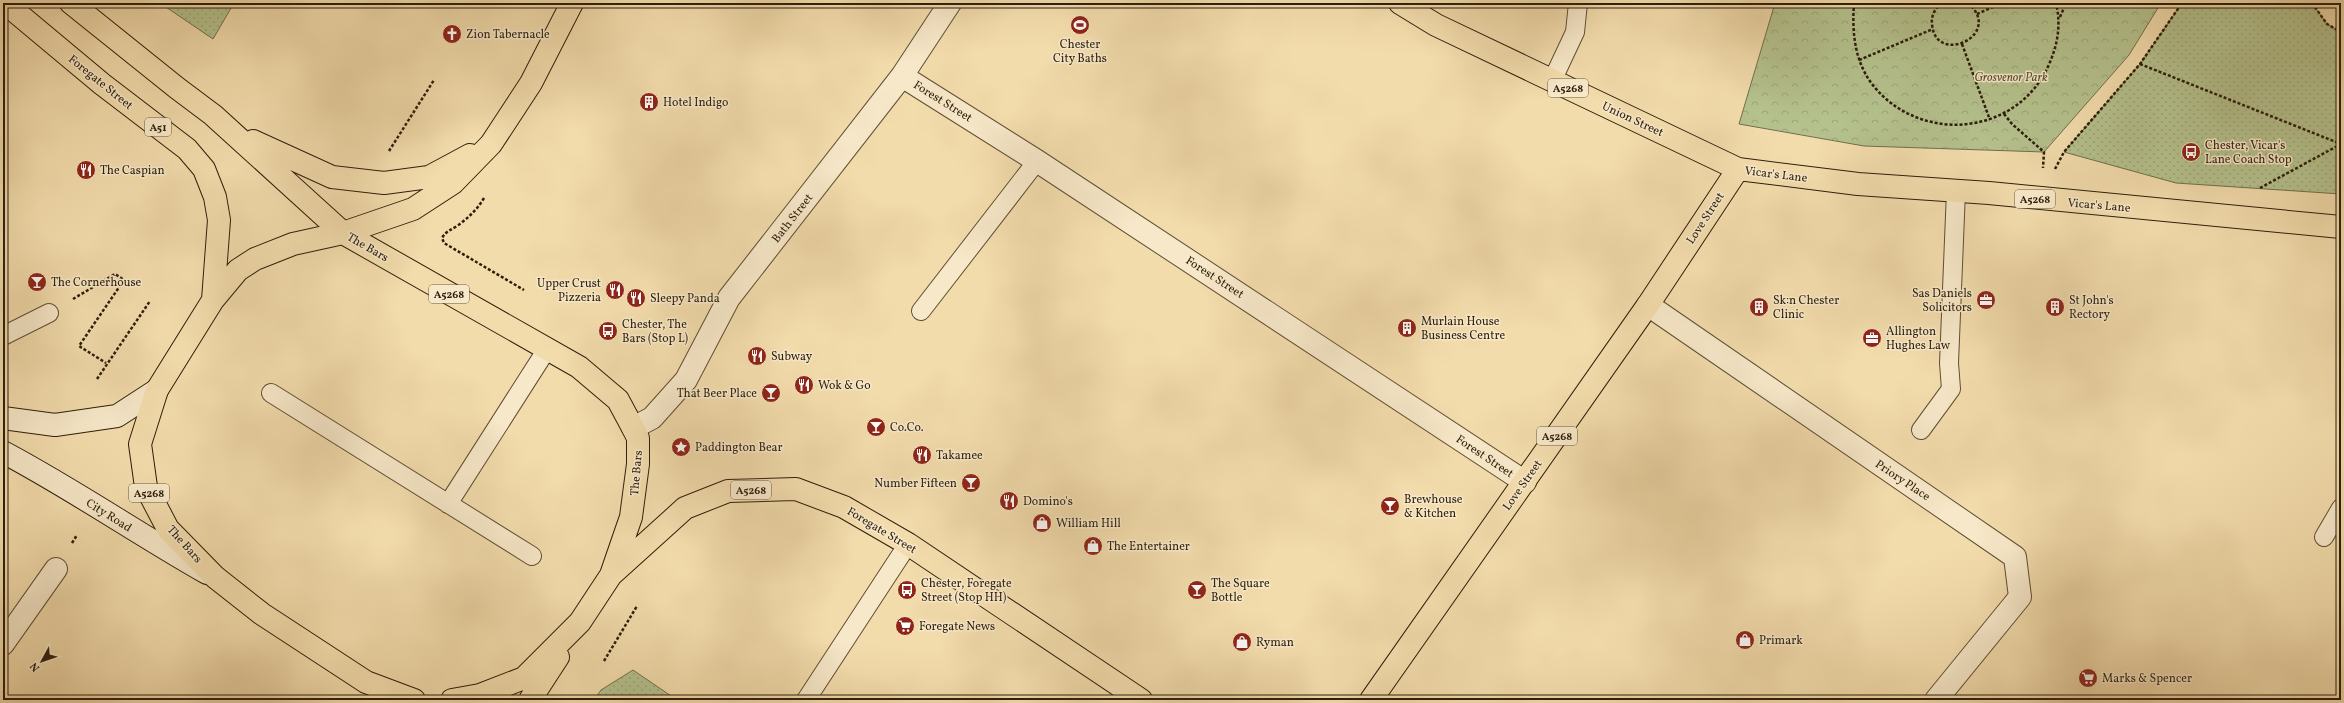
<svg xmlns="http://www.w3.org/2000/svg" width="2344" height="703" viewBox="0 0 2344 703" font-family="Vollkorn,serif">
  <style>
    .grass { fill: url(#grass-dots); stroke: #70704c }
    .park { fill: url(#park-crowns); stroke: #70704c }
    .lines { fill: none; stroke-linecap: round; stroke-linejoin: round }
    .lane-casing { stroke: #5e4e33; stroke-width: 20 }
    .street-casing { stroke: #5e4e33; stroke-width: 24 }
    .secondary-casing { stroke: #2c1e0b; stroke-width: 24 }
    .highway-casing { stroke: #2c1e0b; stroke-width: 24 }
    .path { stroke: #2c1e0b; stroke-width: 2.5; stroke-dasharray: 3 2; stroke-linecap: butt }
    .lane { stroke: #f7e8c9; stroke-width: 18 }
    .street { stroke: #f7e8c9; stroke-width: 22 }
    .secondary { stroke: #f7e8c9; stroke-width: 22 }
    .highway { stroke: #f3dcac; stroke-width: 22 }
    .labels { text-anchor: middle; stroke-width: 3; stroke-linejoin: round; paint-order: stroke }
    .shield { fill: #f7e8c9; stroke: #695b44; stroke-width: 1 }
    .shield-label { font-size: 11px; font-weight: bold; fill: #2c1e0b }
    .poi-label { font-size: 12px; fill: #2c1e0b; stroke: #f7e8c9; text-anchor: start }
    .park-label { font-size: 12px; font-style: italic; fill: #554f32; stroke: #f7e8c9 }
    .street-label { font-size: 12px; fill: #2c1e0b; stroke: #f7e8c9 }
  </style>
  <defs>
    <pattern id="grass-dots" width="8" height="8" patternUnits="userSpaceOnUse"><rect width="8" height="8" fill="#b5c28e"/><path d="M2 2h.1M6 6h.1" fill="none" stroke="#9ca679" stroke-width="1.8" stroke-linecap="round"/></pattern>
    <pattern id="park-crowns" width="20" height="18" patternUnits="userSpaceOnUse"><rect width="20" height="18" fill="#b5c28e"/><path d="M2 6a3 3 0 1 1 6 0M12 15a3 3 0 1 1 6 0" fill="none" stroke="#9ca679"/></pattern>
  </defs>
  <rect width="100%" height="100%" fill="#f3dcac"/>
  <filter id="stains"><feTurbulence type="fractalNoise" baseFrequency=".005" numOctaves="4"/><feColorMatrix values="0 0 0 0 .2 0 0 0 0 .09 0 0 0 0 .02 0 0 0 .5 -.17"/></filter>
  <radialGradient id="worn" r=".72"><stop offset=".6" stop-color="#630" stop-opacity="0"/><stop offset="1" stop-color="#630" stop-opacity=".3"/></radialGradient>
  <!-- grass -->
  <path class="grass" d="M 160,3 L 234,3 L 213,39 Z
    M 2182,3 L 2312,3 L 2327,24 L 2341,32 L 2341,194 L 2176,183 L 2064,152 L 2140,64 Z
    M 633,670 L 677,700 L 594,700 L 601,690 Z"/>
  <!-- park -->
  <path class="park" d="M 1775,3 L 2161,3 L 2129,55 L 2044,152 L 1864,146 L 1739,124 Z"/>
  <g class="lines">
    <!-- lane casing -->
    <g class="lane-casing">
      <path id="lane" d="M 1552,81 L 1575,32 L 1578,3
        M 921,311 L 1037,161
        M 3,336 L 49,313
        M 271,393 L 532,556
        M 1921,430 L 1951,389 L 1949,363 L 1956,191
        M 448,504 L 547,349
        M 2324,537 L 2341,508
        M 806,700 L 908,544"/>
    </g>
    <!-- street casing -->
    <g class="street-casing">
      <path id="street" d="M 902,76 L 1037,161 L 1525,482
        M 1648,305 L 2015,557 L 2020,597 L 1936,700
        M 633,428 L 652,418 L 686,380 L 729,298 L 902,76 L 950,3
        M 3,644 L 56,569"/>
    </g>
    <!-- secondary casing -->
    <g class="secondary-casing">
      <path id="secondary" d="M 3,418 L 55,425 L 117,416 L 157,390
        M 3,452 C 73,489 138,534 207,573"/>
    </g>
    <!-- highway casing -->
    <g class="highway-casing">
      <path id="highway" d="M 5,3 L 102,84 L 187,149 L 204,169 L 215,197 L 219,220 L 213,300
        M 71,3 L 177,88 L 213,115 L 343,233 L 579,367 L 618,400 L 633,428 L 638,438 L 638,464 L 631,517 L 611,575 L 580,622 L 524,678 L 480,695 L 452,700
        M 1400,3 L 1436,25 L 1738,169 L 1858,184 L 1989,193 L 2341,227
        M 253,141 L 332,177 L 384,183 L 429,177 L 470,155
        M 612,574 L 685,508 L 728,491 L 796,489 L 844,507 L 908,544 L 1141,700
        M 414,700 L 366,682 L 262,614 L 215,577 L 168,529 L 146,487 L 140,444 L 157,390 L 213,300 L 238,270 L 255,259 L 293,244 L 343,233 L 413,209 L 453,183 L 491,144 L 531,83 L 572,3
        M 530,700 L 558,657
        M 1371,700 L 1648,305 L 1738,169"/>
    </g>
    <!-- path -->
    <path class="path" d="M 1854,3 C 1852,31 1854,60 1872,84 C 1920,146 2020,136 2050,62 C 2058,43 2061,24 2056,3
      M 1942,3 C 1935,8 1931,16 1932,24 C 1935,67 2005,35 1968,3
      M 2312,3 L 2327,24 L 2341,32
      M 1977,14 L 2002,3
      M 2060,17 L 2066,3
      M 1962,44 L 1990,120
      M 1859,60 L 1933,29
      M 2140,64 L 2341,144
      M 2004,114 L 2012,124 L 2044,152 L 2043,168
      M 389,151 L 434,80
      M 2055,169 L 2064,152 L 2140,64 L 2182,3
      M 2260,188 L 2341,144
      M 484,198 C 477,210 468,218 457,226 C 451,230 446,231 442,238 L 444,243 L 524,290
      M 73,299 L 115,274 L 124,280 L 79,346 L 106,363
      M 97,379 L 150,301
      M 72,543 L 77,535
      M 604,661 L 637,606"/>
    <!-- lane -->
    <use href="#lane" class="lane"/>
    <!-- street -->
    <use href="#street" class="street"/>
    <!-- secondary -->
    <use href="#secondary" class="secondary"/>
    <!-- highway -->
    <use href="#highway" class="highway"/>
  </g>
  <!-- icons -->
  <defs>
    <g id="stadium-disc" transform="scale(1)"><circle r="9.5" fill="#8f2418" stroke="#f7e8c9"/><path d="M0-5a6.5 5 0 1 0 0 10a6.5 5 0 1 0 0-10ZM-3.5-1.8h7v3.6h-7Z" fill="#fff"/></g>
    <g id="church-disc" transform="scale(1)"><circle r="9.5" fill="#8f2418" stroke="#f7e8c9"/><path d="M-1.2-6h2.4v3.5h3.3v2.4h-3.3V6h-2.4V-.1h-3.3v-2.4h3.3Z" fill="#fff"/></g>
    <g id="building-disc" transform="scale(1)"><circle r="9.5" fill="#8f2418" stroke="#f7e8c9"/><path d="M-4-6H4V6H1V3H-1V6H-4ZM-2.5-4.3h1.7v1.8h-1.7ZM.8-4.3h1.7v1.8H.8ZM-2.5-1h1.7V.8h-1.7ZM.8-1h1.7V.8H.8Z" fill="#fff"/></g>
    <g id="bus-disc" transform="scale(1)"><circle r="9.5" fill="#8f2418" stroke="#f7e8c9"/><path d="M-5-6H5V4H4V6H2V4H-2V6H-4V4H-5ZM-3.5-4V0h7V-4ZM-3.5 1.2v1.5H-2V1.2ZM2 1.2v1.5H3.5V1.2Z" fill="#fff"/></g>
    <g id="restaurant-disc" transform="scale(1)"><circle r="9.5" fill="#8f2418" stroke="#f7e8c9"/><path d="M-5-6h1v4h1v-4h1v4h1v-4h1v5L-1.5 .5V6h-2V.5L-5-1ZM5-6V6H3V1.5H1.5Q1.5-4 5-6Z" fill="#fff"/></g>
    <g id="bar-disc" transform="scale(1)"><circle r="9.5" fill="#8f2418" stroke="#f7e8c9"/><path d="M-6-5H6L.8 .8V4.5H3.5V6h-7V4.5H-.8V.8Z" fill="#fff"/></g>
    <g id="office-disc" transform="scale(1)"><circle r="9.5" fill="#8f2418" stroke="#f7e8c9"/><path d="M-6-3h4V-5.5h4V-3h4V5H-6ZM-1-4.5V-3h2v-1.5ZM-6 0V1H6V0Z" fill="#fff"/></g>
    <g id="sight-disc" transform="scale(1)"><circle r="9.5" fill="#8f2418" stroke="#f7e8c9"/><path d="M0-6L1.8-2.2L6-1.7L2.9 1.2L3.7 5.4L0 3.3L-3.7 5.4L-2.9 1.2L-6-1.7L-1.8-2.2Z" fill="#fff"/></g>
    <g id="shop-disc" transform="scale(1)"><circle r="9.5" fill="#8f2418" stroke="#f7e8c9"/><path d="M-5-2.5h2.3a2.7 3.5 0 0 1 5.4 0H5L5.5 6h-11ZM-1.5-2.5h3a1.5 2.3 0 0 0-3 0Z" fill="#fff"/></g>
    <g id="supermarket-disc" transform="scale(1)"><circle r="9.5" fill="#8f2418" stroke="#f7e8c9"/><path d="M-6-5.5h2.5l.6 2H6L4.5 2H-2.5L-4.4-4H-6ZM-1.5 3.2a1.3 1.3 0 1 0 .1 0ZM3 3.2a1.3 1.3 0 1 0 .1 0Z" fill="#fff"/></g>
  </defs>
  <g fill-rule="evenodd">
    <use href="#stadium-disc" x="1080" y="25"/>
    <use href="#church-disc" x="452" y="34"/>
    <use href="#building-disc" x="649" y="102"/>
    <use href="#bus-disc" x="2191" y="152"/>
    <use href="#restaurant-disc" x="86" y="170"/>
    <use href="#bar-disc" x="37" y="282"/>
    <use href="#restaurant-disc" x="615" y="290"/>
    <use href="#restaurant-disc" x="636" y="298"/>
    <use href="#office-disc" x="1986" y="300"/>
    <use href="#building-disc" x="1759" y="307"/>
    <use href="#building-disc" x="2055" y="307"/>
    <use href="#building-disc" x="1407" y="328"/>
    <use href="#bus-disc" x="608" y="331"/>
    <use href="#office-disc" x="1872" y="338"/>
    <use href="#restaurant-disc" x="757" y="356"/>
    <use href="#restaurant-disc" x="804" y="385"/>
    <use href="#bar-disc" x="771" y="393"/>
    <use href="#bar-disc" x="876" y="427"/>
    <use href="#sight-disc" x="681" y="447"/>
    <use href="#restaurant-disc" x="922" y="455"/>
    <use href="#bar-disc" x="971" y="483"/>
    <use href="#restaurant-disc" x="1009" y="501"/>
    <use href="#bar-disc" x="1390" y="506"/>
    <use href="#shop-disc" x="1042" y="523"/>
    <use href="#shop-disc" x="1093" y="546"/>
    <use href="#bus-disc" x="907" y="590"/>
    <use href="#bar-disc" x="1197" y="590"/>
    <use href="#supermarket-disc" x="905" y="626"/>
    <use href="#shop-disc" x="1745" y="640"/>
    <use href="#shop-disc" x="1242" y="642"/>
    <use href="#supermarket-disc" x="2088" y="678"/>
  </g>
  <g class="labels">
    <!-- shield labels -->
    <g class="shield">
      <rect x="1548" y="79" width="40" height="18" rx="3"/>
      <rect x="145" y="118" width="26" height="18" rx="3"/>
      <rect x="2015" y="190" width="40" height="18" rx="3"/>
      <rect x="429" y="285" width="40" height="18" rx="3"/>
      <rect x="1537" y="427" width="40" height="18" rx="3"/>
      <rect x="731" y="481" width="40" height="18" rx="3"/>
      <rect x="129" y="484" width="40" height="18" rx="3"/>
    </g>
    <g class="shield-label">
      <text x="1568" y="92">A5268</text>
      <text x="158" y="131">A51</text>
      <text x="2035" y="203">A5268</text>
      <text x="449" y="298">A5268</text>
      <text x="1557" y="440">A5268</text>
      <text x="751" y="494">A5268</text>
      <text x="149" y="497">A5268</text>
    </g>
    <!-- poi labels -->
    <g class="poi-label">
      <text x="466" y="38">Zion Tabernacle</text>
      <text x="1080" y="48" text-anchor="middle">Chester<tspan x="1080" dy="14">City Baths</tspan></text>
      <text x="663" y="106">Hotel Indigo</text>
      <text x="2205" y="149">Chester, Vicar's<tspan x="2205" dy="14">Lane Coach Stop</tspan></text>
      <text x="100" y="174">The Caspian</text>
      <text x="51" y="286">The Cornerhouse</text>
      <text x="601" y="287" text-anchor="end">Upper Crust<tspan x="601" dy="14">Pizzeria</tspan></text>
      <text x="1972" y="297" text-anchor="end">Sas Daniels<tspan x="1972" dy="14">Solicitors</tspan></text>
      <text x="650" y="302">Sleepy Panda</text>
      <text x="1773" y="304">Sk:n Chester<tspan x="1773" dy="14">Clinic</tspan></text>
      <text x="2069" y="304">St John's<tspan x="2069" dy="14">Rectory</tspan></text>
      <text x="1421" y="325">Murlain House<tspan x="1421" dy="14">Business Centre</tspan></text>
      <text x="622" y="328">Chester, The<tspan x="622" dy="14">Bars (Stop L)</tspan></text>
      <text x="1886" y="335">Allington<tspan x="1886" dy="14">Hughes Law</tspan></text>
      <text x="771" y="360">Subway</text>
      <text x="818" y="389">Wok &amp; Go</text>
      <text x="757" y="397" text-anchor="end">That Beer Place</text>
      <text x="890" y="431">Co.Co.</text>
      <text x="695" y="451">Paddington Bear</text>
      <text x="936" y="459">Takamee</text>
      <text x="957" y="487" text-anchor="end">Number Fifteen</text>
      <text x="1404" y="503">Brewhouse<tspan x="1404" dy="14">&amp; Kitchen</tspan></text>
      <text x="1023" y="505">Domino's</text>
      <text x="1056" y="527">William Hill</text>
      <text x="1107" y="550">The Entertainer</text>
      <text x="921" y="587">Chester, Foregate<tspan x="921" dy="14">Street (Stop HH)</tspan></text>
      <text x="1211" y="587">The Square<tspan x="1211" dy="14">Bottle</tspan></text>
      <text x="919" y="630">Foregate News</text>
      <text x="1759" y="644">Primark</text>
      <text x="1256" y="646">Ryman</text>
      <text x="2102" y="682">Marks &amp; Spencer</text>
    </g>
    <!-- park labels -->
    <g class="park-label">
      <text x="2011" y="81">Grosvenor Park</text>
    </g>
    <!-- street labels -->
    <g class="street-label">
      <text transform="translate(101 82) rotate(39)" y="4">Foregate Street</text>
      <text transform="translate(943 101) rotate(32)" y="4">Forest Street</text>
      <text transform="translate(1633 119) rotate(25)" y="4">Union Street</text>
      <text transform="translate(1776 174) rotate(7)" y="4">Vicar's Lane</text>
      <text transform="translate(2099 205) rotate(5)" y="4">Vicar's Lane</text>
      <text transform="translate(792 218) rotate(-52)" y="4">Bath Street</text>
      <text transform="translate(1705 218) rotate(-57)" y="4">Love Street</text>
      <text transform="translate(368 247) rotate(30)" y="4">The Bars</text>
      <text transform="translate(1215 277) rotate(33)" y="4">Forest Street</text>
      <text transform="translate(1485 456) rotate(34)" y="4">Forest Street</text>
      <text transform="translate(636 473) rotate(-85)" y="4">The Bars</text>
      <text transform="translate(1903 480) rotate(34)" y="4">Priory Place</text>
      <text transform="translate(1522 485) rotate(-55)" y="4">Love Street</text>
      <text transform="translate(109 515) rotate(32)" y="4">City Road</text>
      <text transform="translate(882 530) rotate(31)" y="4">Foregate Street</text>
      <text transform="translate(185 544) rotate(48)" y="4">The Bars</text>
    </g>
  </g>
  <!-- margin -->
  <rect width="2344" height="703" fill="none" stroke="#f3dcac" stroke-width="16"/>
  <rect x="4" y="4" width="2336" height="695" fill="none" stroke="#2c1e0b" stroke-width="2"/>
  <rect x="8" y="8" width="2328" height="687" fill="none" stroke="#2c1e0b"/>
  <!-- north arrow -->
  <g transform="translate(42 661) rotate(230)" stroke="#f7e8c9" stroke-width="3" paint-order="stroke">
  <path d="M0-3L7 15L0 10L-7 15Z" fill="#2c1e0b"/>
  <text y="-6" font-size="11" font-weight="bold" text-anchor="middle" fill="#2c1e0b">N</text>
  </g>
  <rect width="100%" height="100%" filter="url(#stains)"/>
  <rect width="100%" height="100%" fill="url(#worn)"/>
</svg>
